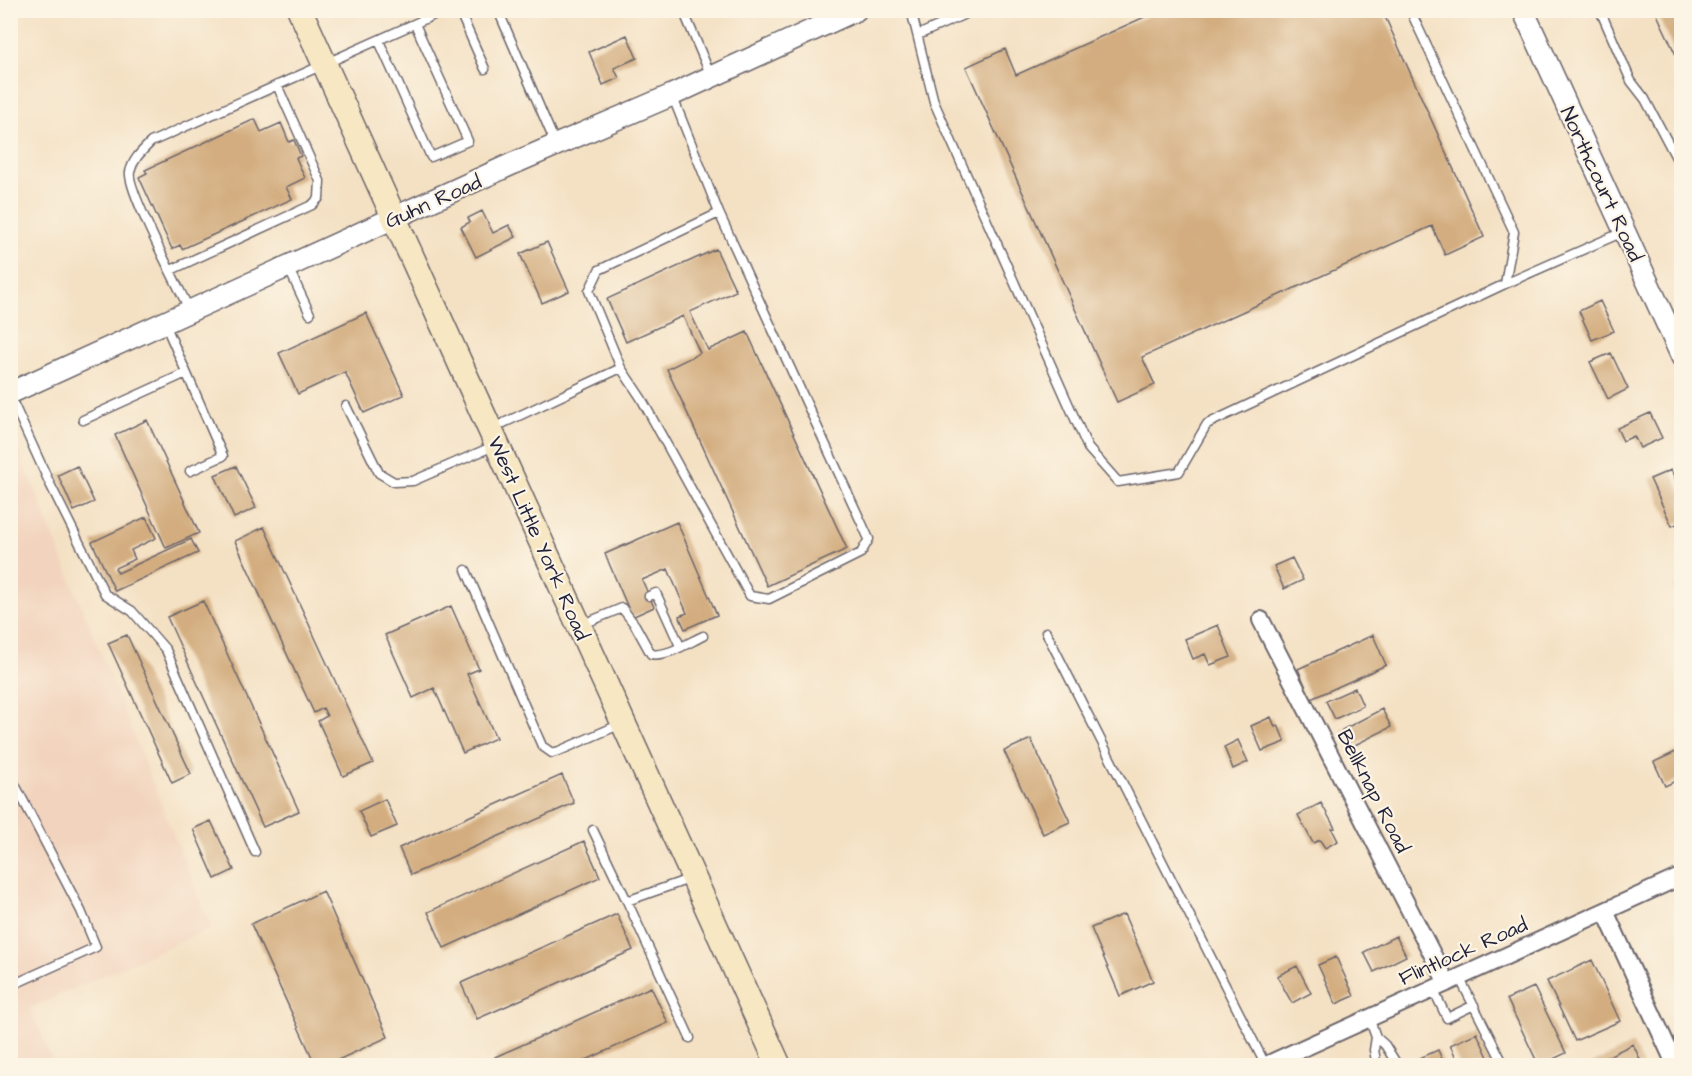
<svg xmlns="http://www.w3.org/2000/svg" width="1692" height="1076" viewBox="0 0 1692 1076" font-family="'Architects Daughter',sans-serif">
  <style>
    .built { fill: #f2d4be }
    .building { fill: #d3ad80 }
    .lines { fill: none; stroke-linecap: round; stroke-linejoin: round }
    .service-casing { stroke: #6c656b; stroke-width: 11 }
    .minor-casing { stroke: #6c656b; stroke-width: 20 }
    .tertiary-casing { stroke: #6c656b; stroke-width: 24 }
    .secondary-casing { stroke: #6c656b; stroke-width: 27 }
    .service { stroke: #fff; stroke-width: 8 }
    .minor { stroke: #fff; stroke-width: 16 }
    .tertiary { stroke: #fff; stroke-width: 21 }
    .secondary { stroke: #f7e8c3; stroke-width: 24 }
    .labels { text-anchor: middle; stroke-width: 4.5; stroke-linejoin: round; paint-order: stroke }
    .street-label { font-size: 21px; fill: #22223b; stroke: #fcf5e5 }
  </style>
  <rect width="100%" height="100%" fill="#fcf5e5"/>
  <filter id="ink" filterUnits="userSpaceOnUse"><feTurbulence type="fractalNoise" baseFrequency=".0167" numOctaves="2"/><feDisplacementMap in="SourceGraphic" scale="12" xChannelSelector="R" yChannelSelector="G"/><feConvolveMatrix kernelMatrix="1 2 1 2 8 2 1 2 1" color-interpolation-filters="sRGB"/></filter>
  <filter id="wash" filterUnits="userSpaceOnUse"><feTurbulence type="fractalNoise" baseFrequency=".008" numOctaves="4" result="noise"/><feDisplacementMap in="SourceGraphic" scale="24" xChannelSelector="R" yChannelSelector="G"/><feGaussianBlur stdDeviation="1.35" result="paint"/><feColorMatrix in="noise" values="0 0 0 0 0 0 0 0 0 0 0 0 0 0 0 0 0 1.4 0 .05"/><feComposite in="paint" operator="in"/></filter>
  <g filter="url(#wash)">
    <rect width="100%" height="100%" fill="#f4e1c4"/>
    <!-- built -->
    <path class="built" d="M 10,428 L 211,928 L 30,1008 L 54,1065 L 11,1065 Z"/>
    <g id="blocks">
      <!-- building -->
      <path class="building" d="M 1160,10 L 1382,10 L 1484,237 L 1445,255 L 1432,226 L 1142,357 L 1155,385 L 1117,402 L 966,67 L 1005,49 L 1016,75 Z
        M 1655,10 L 1682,10 L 1682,68 Z
        M 627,35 L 637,58 L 614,68 L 619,78 L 603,85 L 589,52 Z
        M 255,119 L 261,132 L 281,123 L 289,142 L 294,140 L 301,156 L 296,158 L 305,178 L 286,187 L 292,199 L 182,249 L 180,245 L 172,249 L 139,177 L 147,173 L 145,170 Z
        M 482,211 L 493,233 L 509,225 L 516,237 L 476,257 L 461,227 L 470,222 L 468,218 Z
        M 547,242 L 569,291 L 542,303 L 520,254 Z
        M 716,249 L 736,291 L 690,312 L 708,350 L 747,332 L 847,549 L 767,586 L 667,369 L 700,353 L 683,316 L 626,342 L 607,299 Z
        M 1600,301 L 1614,331 L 1592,340 L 1579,311 Z
        M 366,313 L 404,395 L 364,413 L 345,372 L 298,394 L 279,353 Z
        M 1611,353 L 1628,389 L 1608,399 L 1590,362 Z
        M 1650,413 L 1662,438 L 1640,448 L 1634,436 L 1623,441 L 1617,428 Z
        M 147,420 L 199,533 L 166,548 L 115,435 Z
        M 77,466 L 94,502 L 74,511 L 58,475 Z
        M 236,466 L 256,508 L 234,518 L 215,475 Z
        M 1671,470 L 1682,493 L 1682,522 L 1672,526 L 1650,479 Z
        M 146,517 L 156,538 L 131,550 L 135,559 L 115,568 L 118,573 L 191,539 L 198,553 L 115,591 L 92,542 Z
        M 677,522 L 717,615 L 685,629 L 679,616 L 687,613 L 668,569 L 642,580 L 654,607 L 632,617 L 605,554 Z
        M 264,527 L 373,763 L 343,776 L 318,721 L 327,716 L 323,708 L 314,713 L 235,541 Z
        M 1292,558 L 1303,580 L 1284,589 L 1274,566 Z
        M 1682,584 L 1682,603 L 1674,587 Z
        M 203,601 L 299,811 L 263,827 L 167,617 Z
        M 451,606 L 479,669 L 467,674 L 496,738 L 463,753 L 434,688 L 413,698 L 385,635 Z
        M 1218,625 L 1231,657 L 1210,665 L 1205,654 L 1193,659 L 1185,639 Z
        M 127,635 L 191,774 L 172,783 L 108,643 Z
        M 1373,635 L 1386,665 L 1311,699 L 1298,669 Z
        M 1355,688 L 1363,706 L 1335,719 L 1326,701 Z
        M 1382,709 L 1391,727 L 1351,747 L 1342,730 Z
        M 1271,717 L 1275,727 L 1278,725 L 1285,742 L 1262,751 L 1251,726 Z
        M 1031,739 L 1070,822 L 1043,834 L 1004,751 Z
        M 1238,740 L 1248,762 L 1233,769 L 1224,747 Z
        M 1682,749 L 1682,778 L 1665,786 L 1654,762 Z
        M 562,775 L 574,803 L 411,875 L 399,848 Z
        M 385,799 L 397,826 L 371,837 L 359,811 Z
        M 1321,803 L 1335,828 L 1332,829 L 1338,841 L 1325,848 L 1320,840 L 1313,843 L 1298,815 Z
        M 211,821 L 234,870 L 215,879 L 193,829 Z
        M 584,841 L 600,877 L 444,948 L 428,912 Z
        M 323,891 L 388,1037 L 325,1066 L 316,1066 L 251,924 Z
        M 617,914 L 633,950 L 477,1019 L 461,983 Z
        M 1124,914 L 1153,981 L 1120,996 L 1091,928 Z
        M 1396,936 L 1406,956 L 1374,972 L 1364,952 Z
        M 1336,957 L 1354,996 L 1336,1004 L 1318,965 Z
        M 1592,960 L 1620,1021 L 1575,1041 L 1547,981 Z
        M 1297,966 L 1311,993 L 1292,1003 L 1277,976 Z
        M 651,987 L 668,1023 L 573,1066 L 499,1066 L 495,1057 Z
        M 1534,987 L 1566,1053 L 1539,1066 L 1507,999 Z
        M 1477,1033 L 1492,1066 L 1460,1066 L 1450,1045 Z
        M 1633,1044 L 1643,1066 L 1588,1066 Z
        M 1438,1050 L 1445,1066 L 1412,1066 L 1411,1062 Z"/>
    </g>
  </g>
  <g filter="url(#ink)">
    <use href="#blocks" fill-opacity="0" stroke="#6c656b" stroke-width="1.5"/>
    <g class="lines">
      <!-- service casing -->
      <g class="service-casing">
        <path id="service" d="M 459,10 L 485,69
          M 498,10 L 556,145
          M 683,10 L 711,76
          M 911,10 L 934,102 L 1088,448 L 1118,482 L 1179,472 L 1207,424 L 1505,284 L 1514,232 L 1410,10
          M 1600,10 L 1631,81 L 1645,99 L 1682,169
          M 918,35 L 974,10
          M 379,41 L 431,157 L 468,141 L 415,24
          M 672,95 L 719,213 L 869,539 L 861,553 L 769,599 L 750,596 L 641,398 L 621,368 L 589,291 L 599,270 L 719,213
          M 288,267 L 310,314
          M 171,270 L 312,205 L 319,198 L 320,181 L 277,85
          M 1505,284 L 1623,232
          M 190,311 C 180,290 126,188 130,172 C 133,159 142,151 151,142 L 445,10
          M 165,324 L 223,456 L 190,471
          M 10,396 L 50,484 L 105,594 L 132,611 L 166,650 L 255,852
          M 346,406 L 379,473 L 394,482 L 413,481 L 496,445
          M 83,420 L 186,373
          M 493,428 L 621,368
          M 466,570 L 542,746 L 552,753 L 559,751 L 621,724
          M 649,596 L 656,593 L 680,646
          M 581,625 L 622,608 L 635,625 L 651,654 C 667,657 688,643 703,636
          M 1046,632 L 1266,1066
          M 10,775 L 81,911 L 96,947 L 10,986
          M 593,830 L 627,901 L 692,878
          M 627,901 L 690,1038
          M 1459,977 L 1501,1059
          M 1433,989 L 1447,1018 L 1474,1005
          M 1369,1018 L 1376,1037 L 1374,1050 L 1377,1066
          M 1376,1037 L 1385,1045 L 1398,1066"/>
      </g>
      <!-- minor casing -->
      <g class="minor-casing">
        <path id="minor" d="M 1261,620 L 1447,983
          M 1605,911 L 1676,1066
          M 1264,1066 L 1682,876"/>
      </g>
      <!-- tertiary casing -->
      <g class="tertiary-casing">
        <path id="tertiary" d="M 1523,10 L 1682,357
          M 10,393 L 512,164 L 672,95 L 856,10"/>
      </g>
      <!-- secondary casing -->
      <g class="secondary-casing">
        <path id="secondary" d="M 300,10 C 460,362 618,714 779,1066"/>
      </g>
      <!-- service -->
      <use href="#service" class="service"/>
      <!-- minor -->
      <use href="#minor" class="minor"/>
      <!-- tertiary -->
      <use href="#tertiary" class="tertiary"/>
      <!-- secondary -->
      <use href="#secondary" class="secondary"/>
    </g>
  </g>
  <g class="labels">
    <!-- street labels -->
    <g class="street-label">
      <text transform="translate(1602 184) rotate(65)" y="7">Northcourt Road</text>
      <text transform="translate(433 201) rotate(-24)" y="7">Guhn Road</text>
      <text transform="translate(539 538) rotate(66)" y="7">West Little York Road</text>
      <text transform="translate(1374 791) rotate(63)" y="7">Bellknap Road</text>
      <text transform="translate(1463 951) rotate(-24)" y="7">Flintlock Road</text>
    </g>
  </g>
  <!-- margin -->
  <rect width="1692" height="1076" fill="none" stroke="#fcf5e5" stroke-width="36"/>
</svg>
